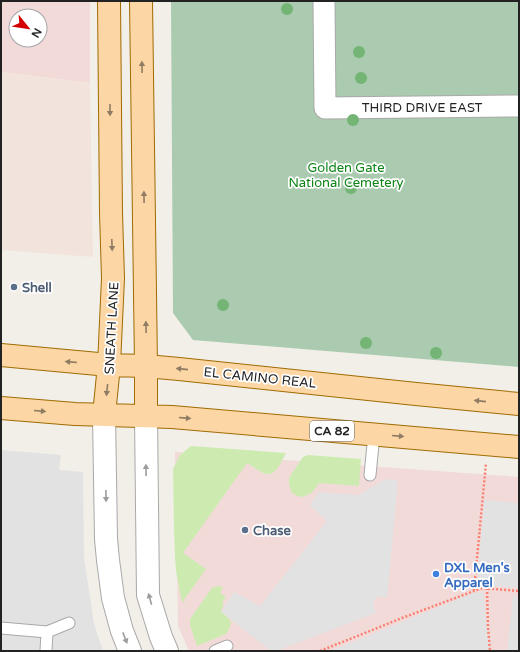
<svg xmlns="http://www.w3.org/2000/svg" width="520" height="652" viewBox="0 0 520 652" font-family="'Varela Round',sans-serif">
  <style>
    .commercial { fill: #f2dad9; fill-rule: evenodd }
    .military { fill: #f3e3dd }
    .grass { fill: #cdebb0 }
    .cemetery { fill: #aacbaf }
    .parking { fill: #e2e2e2 }
    .lines { fill: none; stroke-linecap: round; stroke-linejoin: round }
    .service-casing { stroke: #a9a9a9; stroke-width: 13 }
    .minor-casing { stroke: #a9a9a9; stroke-width: 23 }
    .tertiary-casing { stroke: #a9a9a9; stroke-width: 24 }
    .primary-casing { stroke: #a06b00; stroke-width: 24 }
    .path { stroke: #fa8072; stroke-width: 2.5; stroke-dasharray: 2 2; stroke-linecap: butt }
    .service { stroke: #fff; stroke-width: 11 }
    .minor { stroke: #fff; stroke-width: 21 }
    .tertiary { stroke: #fff; stroke-width: 22 }
    .primary { stroke: #fcd6a4; stroke-width: 22 }
    .tree { fill: #74b475 }
    .oneway { fill: #8f7c63 }
    .oneway2 { fill: #9c9c9c }
    .service-dot { fill: #5c6f8a; stroke: #fff; stroke-width: 1.5 }
    .shop-dot { fill: #3f7fe0; stroke: #fff; stroke-width: 1.5 }
    .labels { text-anchor: middle; stroke-width: 3.5; stroke-linejoin: round; paint-order: stroke }
    .shield { fill: #fff; stroke: #646464; stroke-width: 1 }
    .shield-label { font-size: 12px; font-weight: bold; fill: #222 }
    .street-label { font-size: 13px; fill: #222; stroke: #fff }
    .park-label { font-size: 13px; fill: #0c8416; stroke: #fff }
    .service-label { font-size: 13px; font-weight: bold; fill: #4e5e75; stroke: #fff; text-anchor: start }
    .shop-label { font-size: 13px; font-weight: bold; fill: #366cbe; stroke: #fff; text-anchor: start }
  </style>
  <rect width="100%" height="100%" fill="#f2efe9"/>
  <!-- commercial -->
  <path class="commercial" d="M 1,1 L 90,1 L 90,83 L 1,72 ZM 16,16 L 40,16 L 40,40 L 16,40 Z
    M 175,452 L 519,477 L 519,651 L 189,651 L 178,626 Z"/>
  <!-- military -->
  <path class="military" d="M 1,72 L 90,83 L 93,257 L 1,250 Z"/>
  <!-- grass -->
  <path class="grass" d="M 191,446 L 286,453 C 281,462 275,479 263,473 C 257,470 252,466 247,463 L 183,553 L 206,569 L 184,600 L 185,603 L 183,602 L 181,598 L 176,571 L 175,557 L 174,530 L 173,469 L 180,455 Z
    M 308,455 L 361,459 L 359,486 L 319,483 C 314,491 310,496 300,497 L 292,493 L 289,484 L 289,479 L 290,476 L 303,457 Z
    M 218,586 L 223,587 L 220,593 L 226,597 L 222,603 L 224,604 L 221,610 L 229,619 L 231,623 L 230,627 L 228,631 L 226,634 L 197,646 L 190,625 L 190,619 L 212,588 Z"/>
  <!-- cemetery -->
  <path class="cemetery" d="M 171,1 L 519,1 L 519,367 L 193,340 L 173,313 Z"/>
  <!-- parking -->
  <path class="parking" d="M 1,450 L 61,455 L 59,470 L 83,472 L 84,557 L 94,624 L 103,651 L 1,651 Z
    M 386,479 L 398,481 L 387,598 L 377,596 L 373,603 L 376,613 L 276,651 L 271,651 L 221,612 L 234,592 L 260,606 L 327,521 L 310,505 L 318,492 L 358,495 Z
    M 484,500 L 519,503 L 519,588 L 477,585 Z
    M 483,592 L 489,651 L 331,651 L 473,593 Z
    M 513,596 L 519,597 L 519,651 L 507,651 Z"/>
  <g class="lines">
    <!-- service casing -->
    <g class="service-casing">
      <path id="service" d="M 370,475 L 374,434
        M 1,628 L 47,632 L 69,623
        M 46,651 L 47,632
        M 215,651 L 227,646"/>
    </g>
    <!-- minor casing -->
    <g class="minor-casing">
      <path id="minor" d="M 324,1 L 325,108 L 519,106"/>
    </g>
    <!-- tertiary casing -->
    <g class="tertiary-casing">
      <path id="tertiary" d="M 104,415 L 106,539 L 108,560 L 113,598 L 122,631 L 130,651
        M 146,416 L 148,595 L 161,637 L 167,651"/>
    </g>
    <!-- primary casing -->
    <g class="primary-casing">
      <path id="primary" d="M 141,1 L 146,366 L 146,416
        M 1,355 L 109,365 L 146,366 L 179,369 L 416,394 L 519,404
        M 1,408 L 75,414 L 172,417 L 519,447
        M 104,415 L 109,365 L 113,278 L 111,213 L 109,1"/>
    </g>
    <!-- path -->
    <path class="path" d="M 487,588 L 488,627 L 490,651
      M 474,590 L 486,463
      M 320,651 L 402,618 L 482,588 L 519,591"/>
    <!-- service -->
    <use href="#service" class="service"/>
    <!-- minor -->
    <use href="#minor" class="minor"/>
    <!-- tertiary -->
    <use href="#tertiary" class="tertiary"/>
    <!-- primary -->
    <use href="#primary" class="primary"/>
  </g>
  <!-- trees -->
  <g class="tree">
    <circle cx="287" cy="9" r="6"/>
    <circle cx="359" cy="52" r="6"/>
    <circle cx="361" cy="78" r="6"/>
    <circle cx="353" cy="120" r="6"/>
    <circle cx="351" cy="188" r="6"/>
    <circle cx="223" cy="305" r="6"/>
    <circle cx="366" cy="343" r="6"/>
    <circle cx="436" cy="353" r="6"/>
  </g>
  <!-- one-way arrows -->
  <defs><path id="oneway-solid" d="M-6-.8H1V-3.2L6.5 0L1 3.2V.8H-6Z"/></defs>
  <g class="oneway">
    <use href="#oneway-solid" transform="translate(142 67) rotate(-91)"/>
    <use href="#oneway-solid" transform="translate(110 110) rotate(90)"/>
    <use href="#oneway-solid" transform="translate(144 197) rotate(-91)"/>
    <use href="#oneway-solid" transform="translate(112 245) rotate(88)"/>
    <use href="#oneway-solid" transform="translate(146 327) rotate(-91)"/>
    <use href="#oneway-solid" transform="translate(71 362) rotate(-175)"/>
    <use href="#oneway-solid" transform="translate(182 369) rotate(-174)"/>
    <use href="#oneway-solid" transform="translate(107 390) rotate(96)"/>
    <use href="#oneway-solid" transform="translate(480 401) rotate(-174)"/>
    <use href="#oneway-solid" transform="translate(40 411) rotate(5)"/>
    <use href="#oneway-solid" transform="translate(185 418) rotate(5)"/>
    <use href="#oneway-solid" transform="translate(398 436) rotate(5)"/>
  </g>
  <g class="oneway2">
    <use href="#oneway-solid" transform="translate(146 470) rotate(-91)"/>
    <use href="#oneway-solid" transform="translate(106 496) rotate(89)"/>
    <use href="#oneway-solid" transform="translate(150 599) rotate(-105)"/>
    <use href="#oneway-solid" transform="translate(125 638) rotate(69)"/>
  </g>
  <!-- markers -->
  <g class="service-dot">
    <circle cx="14" cy="287" r="4"/>
    <circle cx="245" cy="530" r="4"/>
  </g>
  <circle class="shop-dot" cx="436" cy="574" r="4"/>
  <g class="labels">
    <!-- shield labels -->
    <rect class="shield" x="310" y="421" width="44" height="20" rx="3"/>
    <g class="shield-label">
      <text x="332" y="435">CA 82</text>
    </g>
    <!-- street labels -->
    <g class="street-label">
      <text x="422" y="112">THIRD DRIVE EAST</text>
      <text transform="translate(111 328) rotate(-87)" y="5">SNEATH LANE</text>
      <text transform="translate(260 377) rotate(6)" y="5">EL CAMINO REAL</text>
    </g>
    <!-- park labels -->
    <g class="park-label">
      <text x="346" y="172">Golden Gate<tspan x="346" dy="15">National Cemetery</tspan></text>
    </g>
    <!-- service labels -->
    <g class="service-label">
      <text x="22" y="292">Shell</text>
      <text x="253" y="535">Chase</text>
    </g>
    <!-- shop labels -->
    <g class="shop-label">
      <text x="444" y="572">DXL Men's<tspan x="444" dy="15">Apparel</tspan></text>
    </g>
  </g>
  <!-- border -->
  <rect width="520" height="652" fill="none" stroke="#222222" stroke-width="4"/>
  <!-- north arrow -->
  <g transform="translate(28 28) rotate(120)"><circle r="19" fill="#ffffff" stroke="#a7a7a7"/>
  <path d="M0-3L7 15L0 10L-7 15Z" fill="#d40000"/>
  <text y="-6" font-size="11" font-weight="bold" text-anchor="middle" fill="#222222">N</text>
  </g>
</svg>
